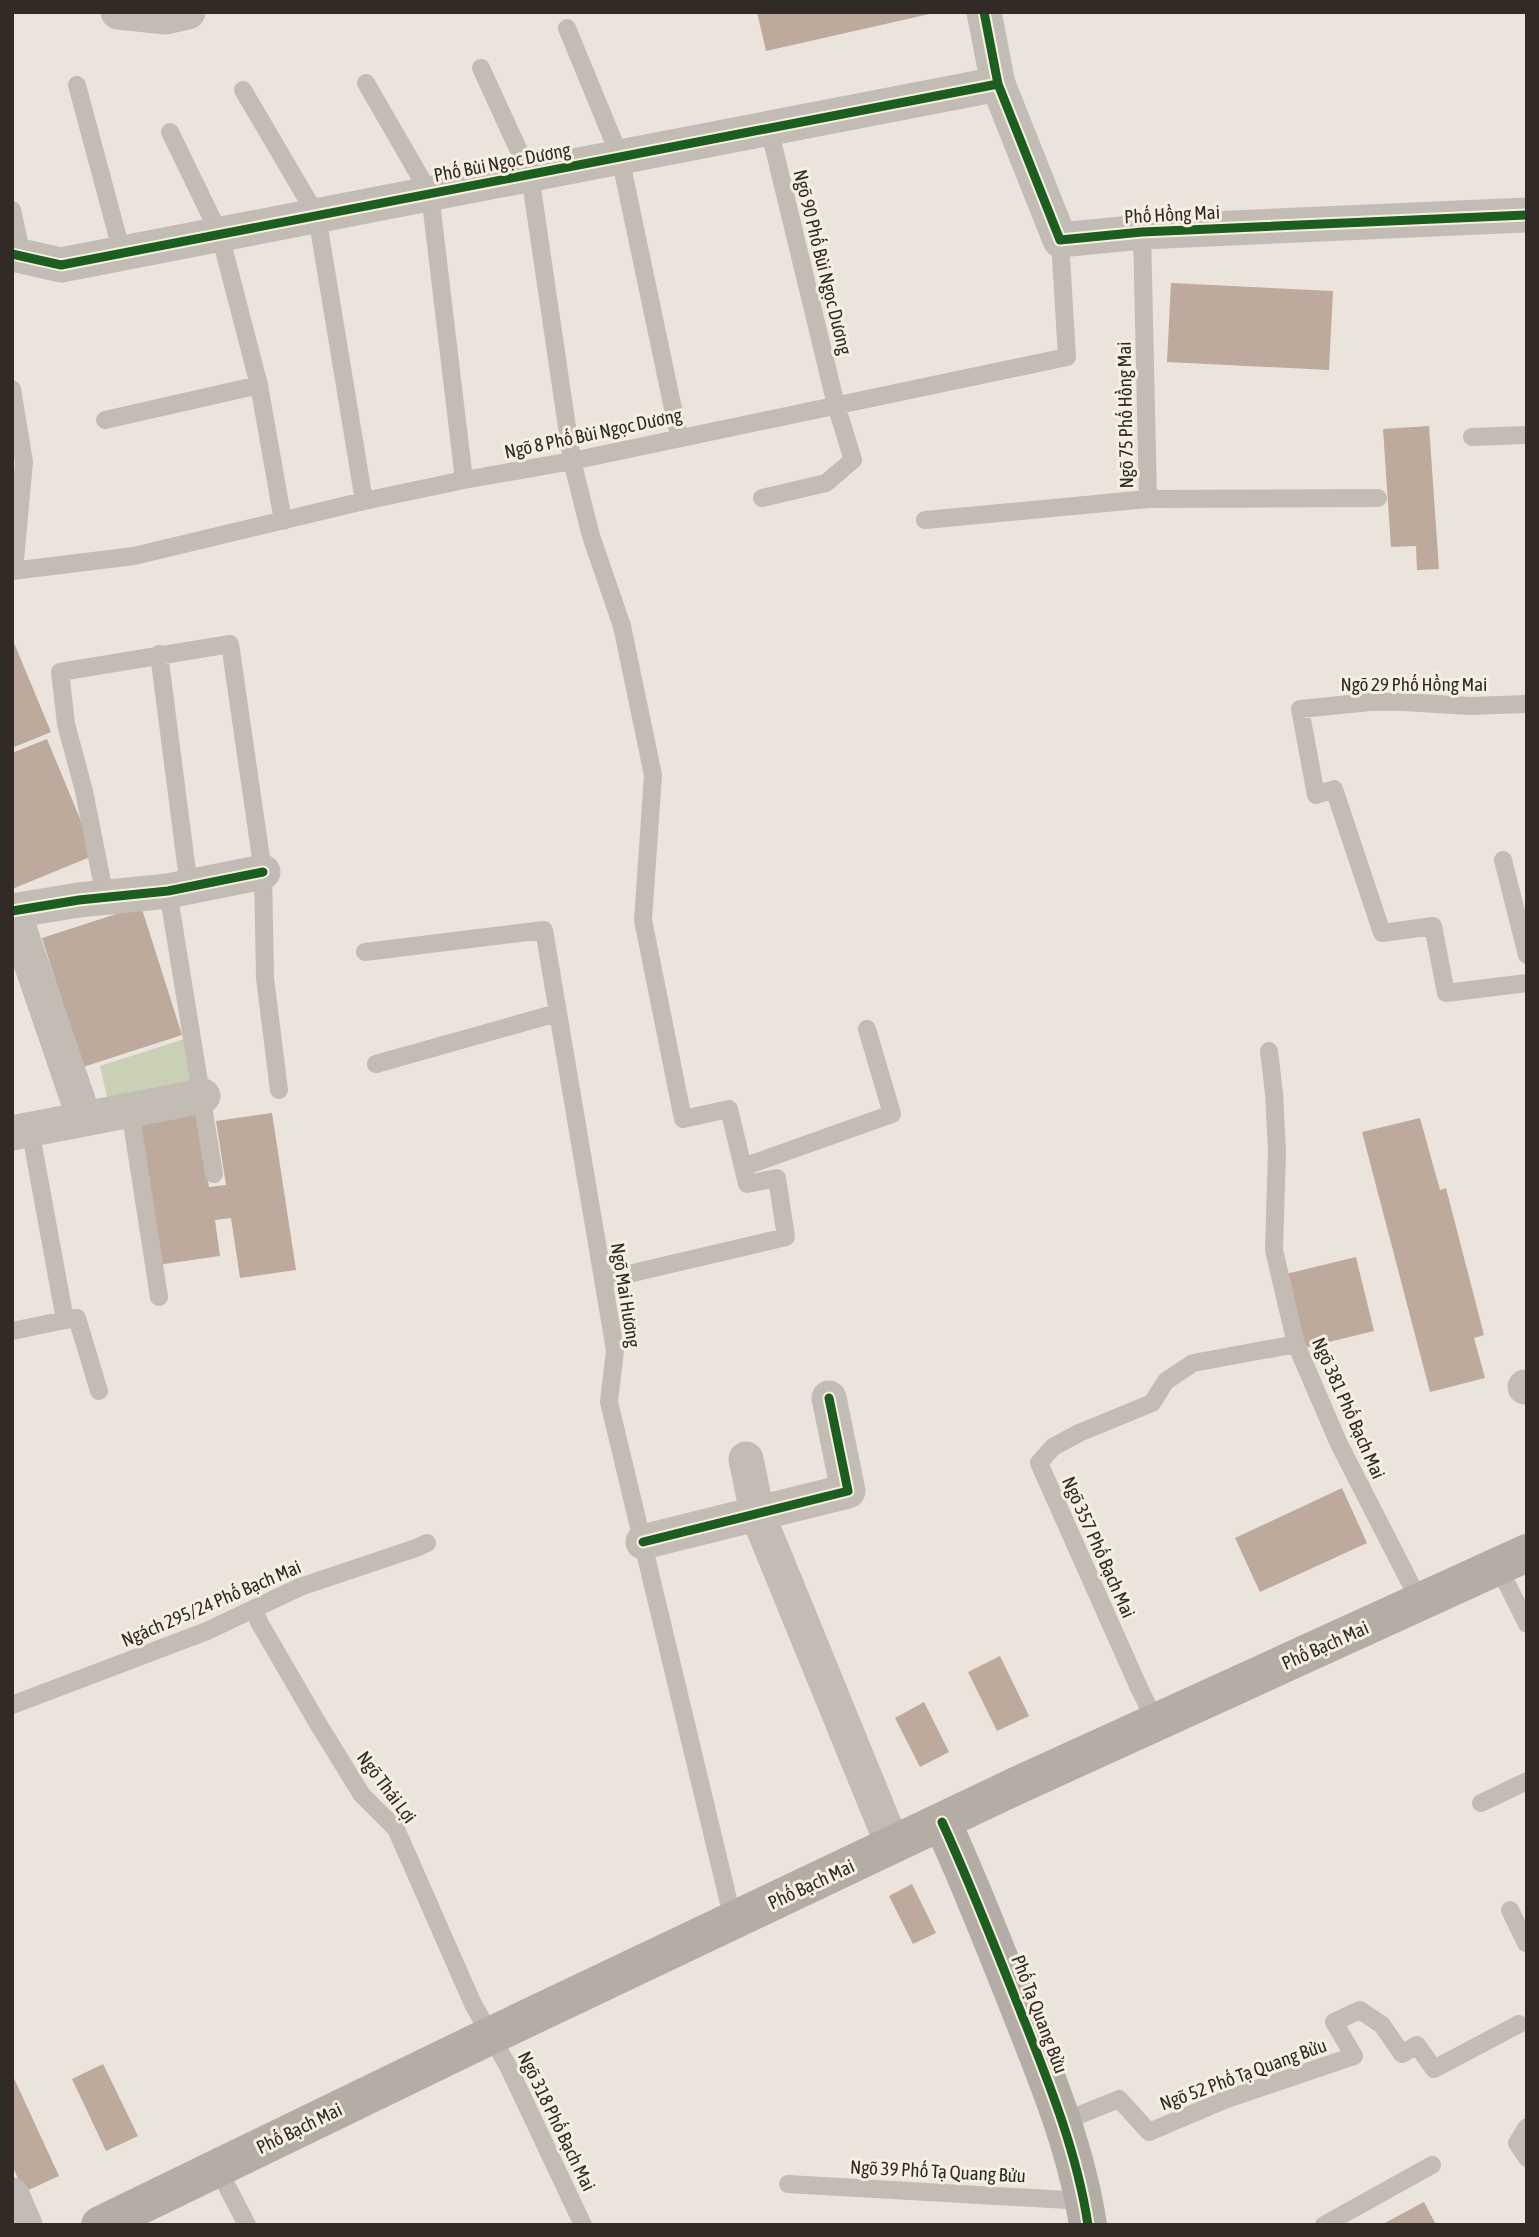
<svg xmlns="http://www.w3.org/2000/svg" width="1539" height="2237" viewBox="0 0 1539 2237" font-family="'Asap Condensed',sans-serif">
  <style>
    .green { fill: #cad0b6 }
    .building { fill: #bea99d }
    .lines { fill: none; stroke-linecap: round; stroke-linejoin: round }
    .lane { stroke: #c3bcb5; stroke-width: 18 }
    .street { stroke: #c3bcb5; stroke-width: 35 }
    .secondary { stroke: #b4ada6; stroke-width: 38 }
    .cycleway-casing { stroke: #f8efe2; stroke-width: 13 }
    .cycleway { stroke: #1b5e20; stroke-width: 9 }
    .labels { text-anchor: middle; stroke-width: 6; stroke-linejoin: round; paint-order: stroke }
    .street-label { font-size: 19px; fill: #322a25; stroke: #f8efe2 }
  </style>
  <rect width="100%" height="100%" fill="#eae4dc"/>
  <!-- green -->
  <path class="green" d="M 184,1039 L 195,1092 L 109,1106 L 100,1066 Z"/>
  <!-- building -->
  <path class="building" d="M 757,12 L 934,12 L 934,13 L 766,51 Z
    M 1171,283 L 1333,291 L 1329,370 L 1167,362 Z
    M 1429,426 L 1439,569 L 1417,570 L 1416,546 L 1391,547 L 1383,429 Z
    M 12,638 L 51,732 L 12,748 Z
    M 47,739 L 95,855 L 12,889 L 12,753 Z
    M 141,906 L 182,1035 L 83,1067 L 42,938 Z
    M 197,1110 L 209,1187 L 226,1185 L 216,1121 L 272,1113 L 296,1270 L 240,1278 L 231,1218 L 215,1220 L 220,1256 L 157,1265 L 135,1119 Z
    M 1420,1118 L 1440,1190 L 1446,1188 L 1484,1335 L 1474,1338 L 1485,1378 L 1430,1392 L 1362,1132 Z
    M 1356,1257 L 1374,1331 L 1304,1348 L 1286,1274 Z
    M 1342,1488 L 1367,1543 L 1260,1592 L 1235,1538 Z
    M 1000,1656 L 1029,1716 L 997,1731 L 968,1672 Z
    M 924,1702 L 949,1752 L 920,1767 L 895,1718 Z
    M 912,1884 L 936,1933 L 913,1944 L 889,1896 Z
    M 103,2064 L 138,2136 L 106,2151 L 72,2079 Z
    M 12,2074 L 59,2176 L 24,2192 L 12,2165 Z
    M 1424,2202 L 1436,2225 L 1381,2225 Z"/>
  <g class="lines">
    <!-- lane -->
    <path class="lane" d="M 567,28 L 620,157 L 679,437
      M 481,68 L 530,175 L 572,461 L 591,536 L 622,626 L 653,775 L 643,920 L 683,1119 L 729,1109 L 747,1184 L 777,1178 L 786,1237 L 603,1280
      M 366,83 L 430,194 L 464,480
      M 77,85 L 122,253
      M 243,90 L 317,216 L 364,501
      M 170,132 L 220,235 L 259,385 L 283,521
      M 12,210 L 22,256
      M 12,389 L 24,462 L 14,571
      M 105,420 L 259,385
      M 1472,437 L 1527,435
      M 762,498 L 826,483 L 853,460 L 836,405 L 769,128
      M 1148,499 L 1378,498
      M 925,520 L 1148,499 L 1142,232
      M 12,571 L 134,556 L 364,501 L 464,480 L 572,461 L 1067,357 L 1060,240
      M 159,654 L 189,887
      M 1527,704 L 1470,706 L 1403,702 L 1370,702 L 1300,709 L 1316,795 L 1334,789 L 1382,933 L 1433,926 L 1446,993 L 1527,983
      M 1503,860 L 1527,955
      M 168,891 L 214,1174
      M 105,897 L 84,791 L 66,724 L 60,672 L 230,644 L 263,872 L 265,978 L 279,1090
      M 365,952 L 544,930 L 615,1350 L 609,1402 L 733,1920
      M 1269,1051 L 1274,1093 L 1277,1151 L 1274,1250 L 1296,1344 L 1339,1444 L 1420,1602
      M 376,1064 L 557,1013
      M 130,1110 L 159,1297
      M 743,1167 L 892,1114 L 867,1029
      M 65,1320 L 77,1318 L 99,1391
      M 12,1331 L 65,1320 L 30,1129
      M 1498,1566 L 1527,1624
      M 255,1608 L 259,1622 L 317,1722 L 362,1795 L 396,1829 L 473,2004 L 508,2066 L 583,2225
      M 12,1705 L 207,1631 L 300,1587 L 416,1548 L 427,1543
      M 1156,1722 L 1140,1690 L 1039,1463 L 1053,1447 L 1079,1433 L 1152,1403 L 1166,1381 L 1193,1363 L 1296,1344
      M 1481,1803 L 1527,1781
      M 1510,1910 L 1526,1943
      M 1062,2122 L 1119,2099 L 1149,2132 L 1227,2099 L 1354,2056 L 1334,2022 L 1360,2010 L 1382,2025 L 1402,2054 L 1417,2045 L 1434,2069 L 1519,2024
      M 1527,2127 L 1517,2143 L 1527,2158
      M 217,2167 L 247,2225
      M 788,2184 L 1085,2201
      M 1324,2225 L 1432,2165"/>
    <!-- street -->
    <path class="street" d="M 118,12 L 166,17 L 188,12
      M 984,12 L 998,84 L 1060,240 L 1142,232 L 1527,215
      M 12,254 L 61,265 L 998,84
      M 12,911 L 79,900 L 168,891 L 263,872
      M 12,915 L 18,925 L 84,1118
      M 12,1133 L 203,1096
      M 1525,1387 L 1527,1387
      M 746,1459 L 757,1513 L 893,1846
      M 643,1542 L 848,1491 L 829,1398
      M 12,2195 L 25,2225"/>
    <!-- secondary -->
    <path class="secondary" d="M 942,1822 C 971,1885 996,1950 1022,2015 C 1049,2083 1077,2152 1088,2225
      M 100,2225 L 492,2035 L 1016,1786 L 1527,1553"/>
    <!-- cycleway casing -->
    <g class="cycleway-casing">
      <path id="cycleway" d="M 984,12 L 998,84 L 1060,240 L 1142,232 L 1527,215
        M 12,254 L 61,265 L 998,84
        M 12,911 L 79,900 L 168,891 L 263,872
        M 643,1542 L 848,1491 L 829,1398
        M 942,1822 C 971,1885 996,1950 1022,2015 C 1049,2083 1077,2152 1088,2225"/>
    </g>
    <!-- cycleway -->
    <use href="#cycleway" class="cycleway"/>
  </g>
  <g class="labels">
    <!-- street labels -->
    <g class="street-label">
      <text transform="translate(502 162) rotate(-11)" y="7">Phố Bùi Ngọc Dương</text>
      <text transform="translate(1172 214) rotate(-3)" y="7">Phố Hồng Mai</text>
      <text transform="translate(823 262) rotate(76)" y="7">Ngõ 90 Phố Bùi Ngọc Dương</text>
      <text transform="translate(1125 415) rotate(-91)" y="7">Ngõ 75 Phố Hồng Mai</text>
      <text transform="translate(593 433) rotate(-12)" y="7">Ngõ 8 Phố Bùi Ngọc Dương</text>
      <text x="1414" y="691">Ngõ 29 Phố Hồng Mai</text>
      <text transform="translate(626 1295) rotate(81)" y="7">Ngõ Mai Hương</text>
      <text transform="translate(1349 1408) rotate(66)" y="7">Ngõ 381 Phố Bạch Mai</text>
      <text transform="translate(1099 1547) rotate(66)" y="7">Ngõ 357 Phố Bạch Mai</text>
      <text transform="translate(211 1603) rotate(-23)" y="7">Ngách 295/24 Phố Bạch Mai</text>
      <text transform="translate(1325 1645) rotate(-24)" y="7">Phố Bạch Mai</text>
      <text transform="translate(387 1787) rotate(53)" y="7">Ngõ Thái Lợi</text>
      <text transform="translate(811 1884) rotate(-25)" y="7">Phố Bạch Mai</text>
      <text transform="translate(1040 2014) rotate(69)" y="7">Phố Tạ Quang Bửu</text>
      <text transform="translate(1243 2074) rotate(-20)" y="7">Ngõ 52 Phố Tạ Quang Bửu</text>
      <text transform="translate(557 2121) rotate(64)" y="7">Ngõ 318 Phố Bạch Mai</text>
      <text transform="translate(299 2128) rotate(-26)" y="7">Phố Bạch Mai</text>
      <text transform="translate(938 2171) rotate(3)" y="7">Ngõ 39 Phố Tạ Quang Bửu</text>
    </g>
  </g>
  <!-- border -->
  <rect width="1539" height="2237" fill="none" stroke="#322a25" stroke-width="28"/>
</svg>
